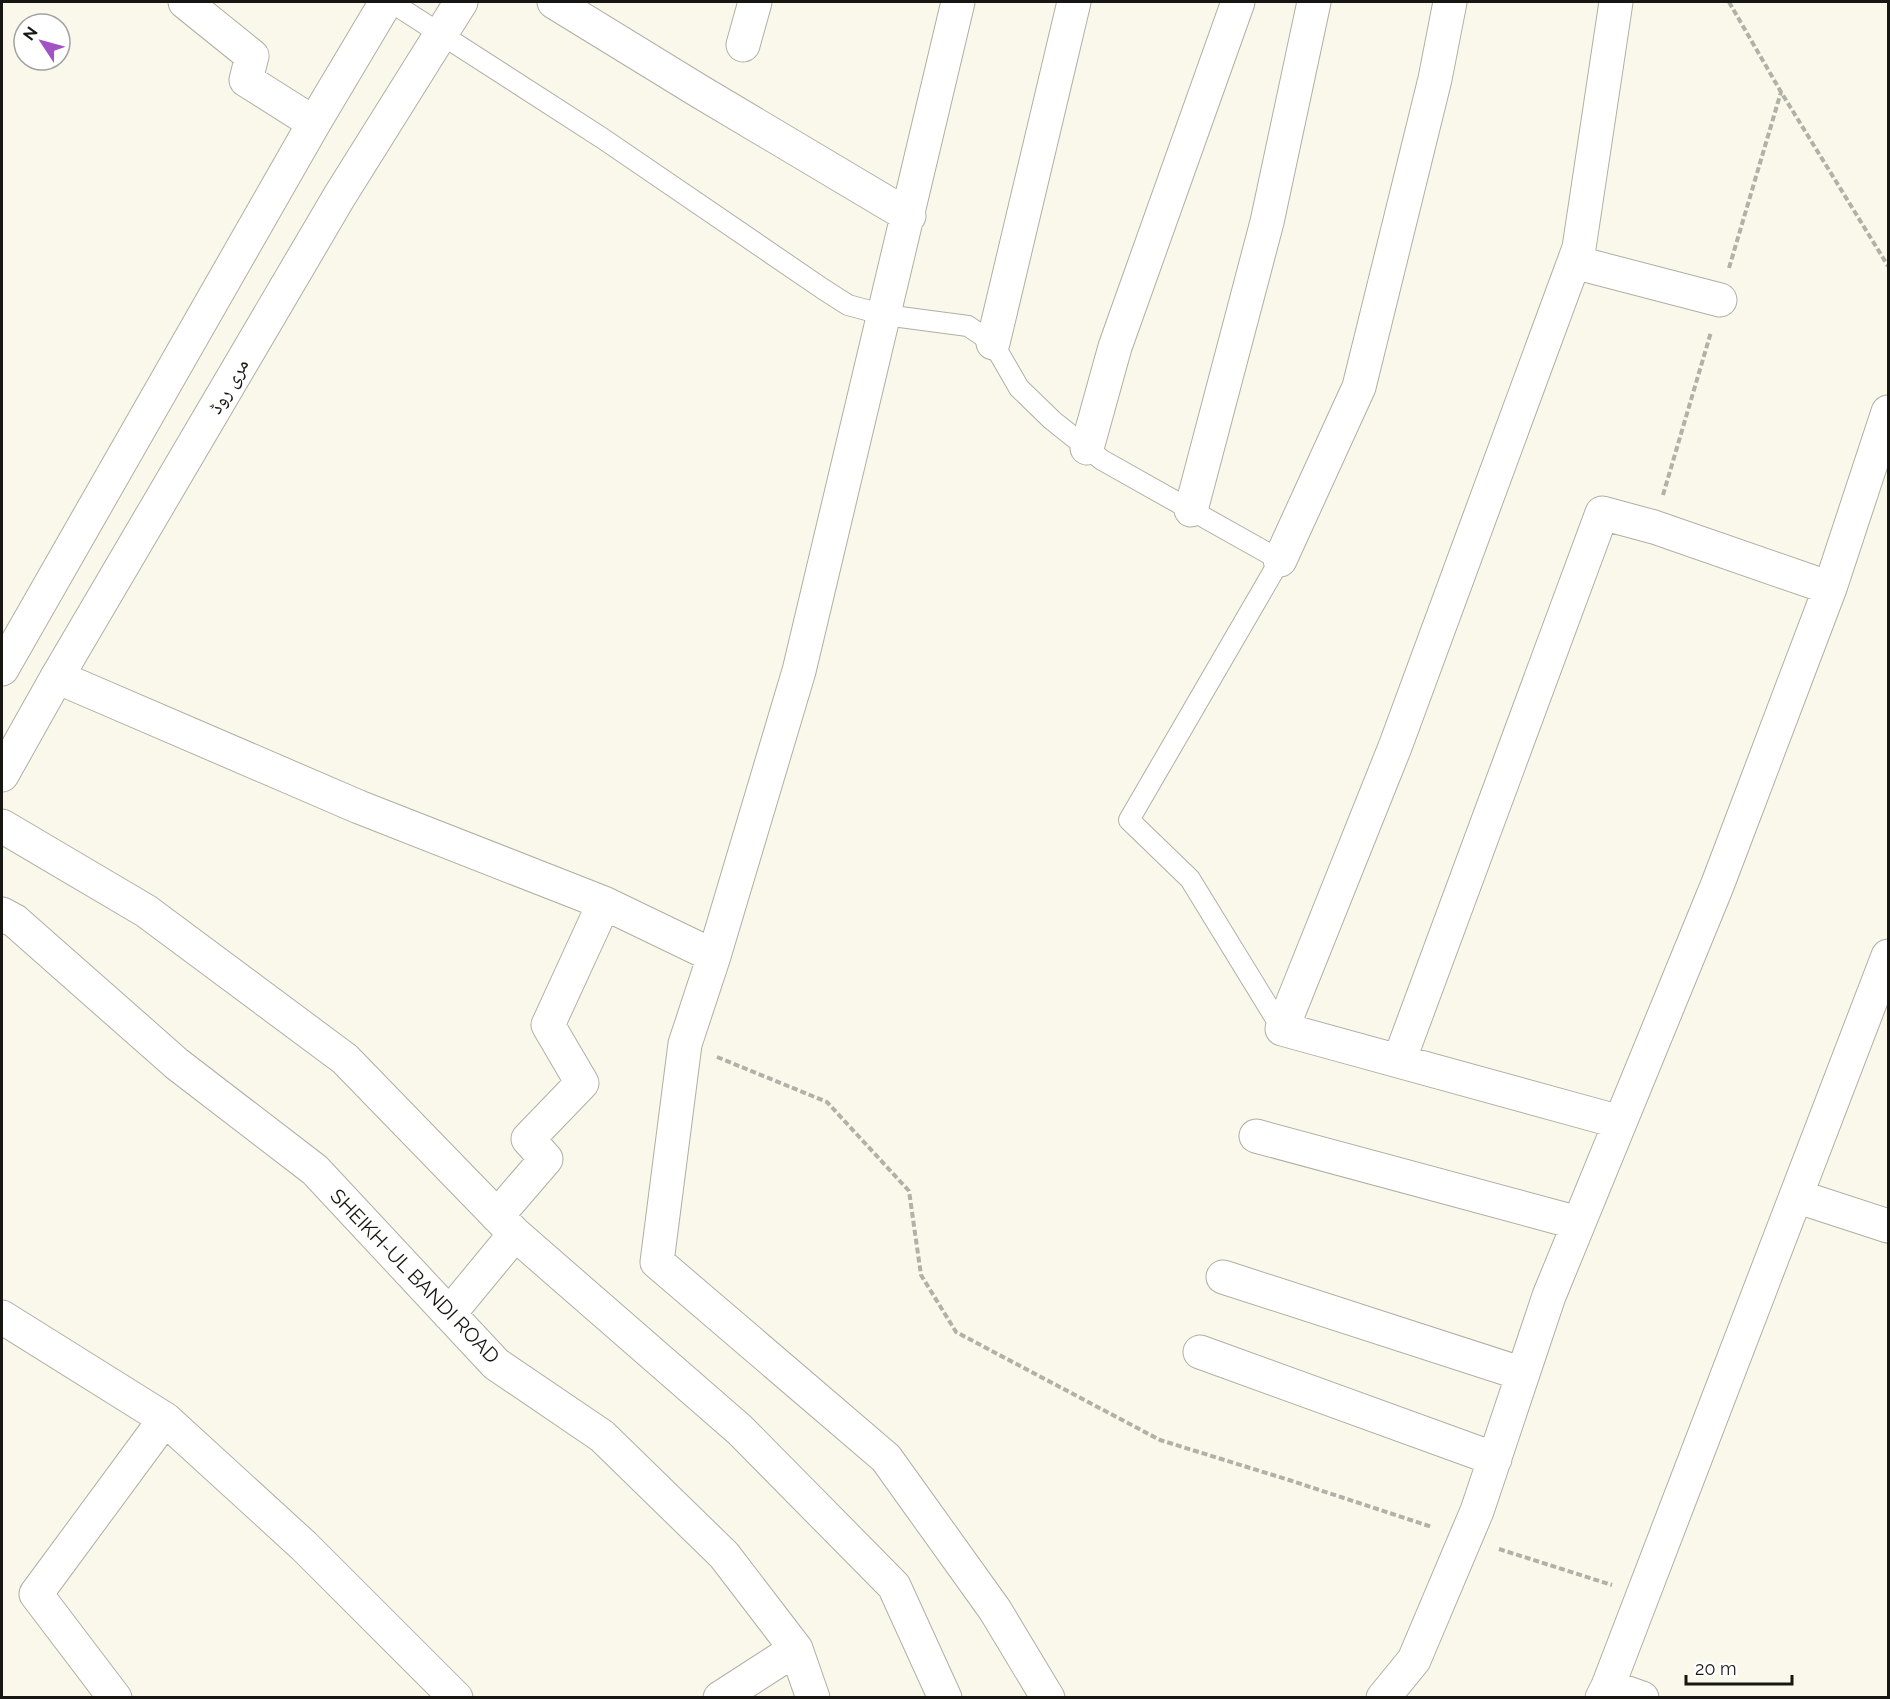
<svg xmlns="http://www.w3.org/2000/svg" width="1890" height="1699" viewBox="0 0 1890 1699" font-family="Raleway,'Noto Naskh Arabic',sans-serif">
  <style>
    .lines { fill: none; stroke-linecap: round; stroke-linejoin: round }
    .lane-casing { stroke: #b1afa4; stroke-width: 22 }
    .street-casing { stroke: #b1afa4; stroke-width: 35 }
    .primary-casing { stroke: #b1afa4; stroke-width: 35 }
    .path { stroke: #b2b1a7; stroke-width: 4; stroke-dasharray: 6 3; stroke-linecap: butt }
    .lane { stroke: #fff; stroke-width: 20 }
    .street { stroke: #fff; stroke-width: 33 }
    .primary { stroke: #fff; stroke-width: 33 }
    .labels { text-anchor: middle; stroke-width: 6; stroke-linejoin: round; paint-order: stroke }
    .street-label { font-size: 20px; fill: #171612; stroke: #fff }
  </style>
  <rect width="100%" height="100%" fill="#f9f8eb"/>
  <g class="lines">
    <!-- lane casing -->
    <g class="lane-casing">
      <path id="lane" d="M 391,2 L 602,138 L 823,289 L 848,305 L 885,315 L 968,326 L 993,343 L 1019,388 L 1052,420 L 1102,460 L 1280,560 L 1129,820 L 1190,879 L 1282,1029"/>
    </g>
    <!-- street casing -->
    <g class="street-casing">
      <path id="street" d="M 185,2 L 252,56 L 246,80 L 314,123
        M 554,2 L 699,91 L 909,216
        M 1616,2 L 1579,248 L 1395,747 L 1282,1029 L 1620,1122
        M 743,45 L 755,2
        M 1574,262 L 1720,300
        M 993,343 L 1074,2
        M 1087,448 L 1115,347 L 1238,2
        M 1191,510 L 1267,222 L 1314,2
        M 1280,560 L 1359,387 L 1435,79 L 1450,2
        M 57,677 L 359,807 L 604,903 L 548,1025 L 582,1083 L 528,1139 L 546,1159 L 497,1216
        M 2,826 L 146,911 L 345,1059 L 515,1234 L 449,1314
        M 604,903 L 714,956 L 685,1044 L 657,1262 L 886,1458 L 995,1610 L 1048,1698
        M 2,914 L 15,921 L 177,1064 L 315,1170 L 496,1364 L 602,1436 L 724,1555 L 796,1649 L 813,1698
        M 714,956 L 799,671 L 958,2
        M 1399,1061 L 1602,513 L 1654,527 L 1830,588
        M 1256,1136 L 1578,1223
        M 1796,1196 L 1888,1226
        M 515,1234 L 740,1430 L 894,1586 L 945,1698
        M 1223,1277 L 1523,1374
        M 2,1317 L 165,1419 L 304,1546 L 456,1698
        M 1200,1352 L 1495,1459
        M 1608,1686 L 1888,956
        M 115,1698 L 36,1594 L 165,1419
        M 720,1698 L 796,1649
        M 1383,1698 L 1414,1660 L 1477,1511 L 1549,1296 L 1717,886 L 1830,588 L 1888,412
        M 1602,1698 L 1608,1686 L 1642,1698"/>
    </g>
    <!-- primary casing -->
    <g class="primary-casing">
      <path id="primary" d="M 2,669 L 314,123 L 386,2
        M 2,775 L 57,677 L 339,197 L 461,2"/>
    </g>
    <!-- path -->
    <path class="path" d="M 1729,2 L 1781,92 L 1888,266
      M 1729,268 L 1781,92
      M 1663,495 L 1711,332
      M 717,1057 L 827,1102 L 909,1191 L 921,1275 L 956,1332 L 1160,1440 L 1289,1480 L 1432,1527
      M 1499,1549 L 1612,1585"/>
    <!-- lane -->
    <use href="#lane" class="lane"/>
    <!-- street -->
    <use href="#street" class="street"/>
    <!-- primary -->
    <use href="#primary" class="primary"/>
  </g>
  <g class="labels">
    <!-- street labels -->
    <g class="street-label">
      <text transform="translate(228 386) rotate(-60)" y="7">مری روڈ</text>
      <text transform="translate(415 1276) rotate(46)" y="7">SHEIKH-UL BANDI ROAD</text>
    </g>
  </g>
  <!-- border -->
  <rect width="1890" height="1699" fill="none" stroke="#171612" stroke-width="6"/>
  <!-- north arrow -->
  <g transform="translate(42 42) rotate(306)"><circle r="28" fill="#ffffff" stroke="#a2a2a0" stroke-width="1.5"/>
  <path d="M0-4.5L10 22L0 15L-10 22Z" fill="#a252c3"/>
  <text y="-9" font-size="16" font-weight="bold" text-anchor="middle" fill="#171612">N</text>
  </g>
  <!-- scale -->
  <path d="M1686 1675v9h106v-9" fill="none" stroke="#171612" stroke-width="3"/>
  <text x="1695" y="1675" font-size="18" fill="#171612" stroke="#ffffff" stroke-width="4.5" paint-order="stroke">20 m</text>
</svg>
